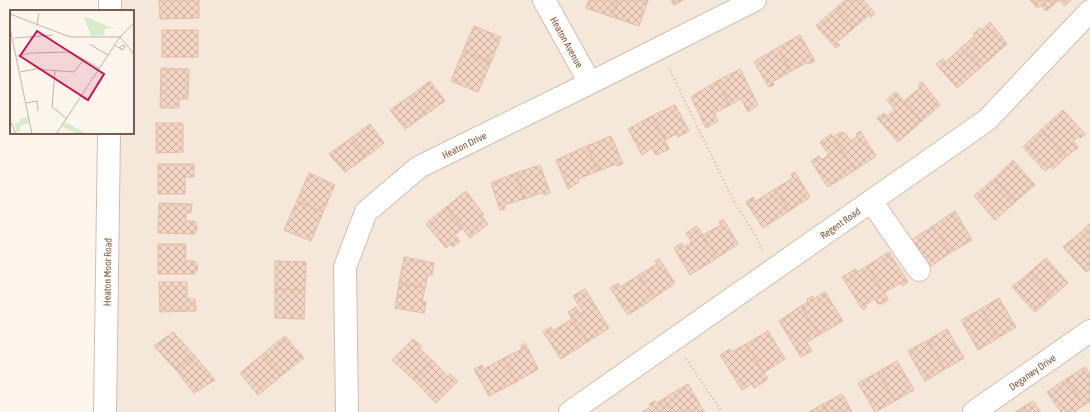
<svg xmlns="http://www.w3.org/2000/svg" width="1090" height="412" viewBox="0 0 1090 412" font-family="'Asap Condensed',sans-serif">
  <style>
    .residential { fill: #f5e8da }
    .building { fill: url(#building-cross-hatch); stroke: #e6bba3 }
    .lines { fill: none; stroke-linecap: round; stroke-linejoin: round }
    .minor-casing { stroke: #d1beb0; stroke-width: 24 }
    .path { stroke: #d9b8a5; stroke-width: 2.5; stroke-dasharray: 1 3; stroke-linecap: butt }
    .minor { stroke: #fff; stroke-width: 22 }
    .labels { text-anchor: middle; stroke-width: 3; stroke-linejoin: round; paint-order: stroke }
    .street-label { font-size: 10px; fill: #7a5c4d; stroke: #fffaf3 }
    .inset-road { fill: none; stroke: #c5b3a7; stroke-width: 1 }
    .view { fill: #c2185b; fill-opacity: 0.15; stroke: #c2185b; stroke-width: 2 }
    .inset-edge { fill: none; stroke: #7a5c4d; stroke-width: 2 }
  </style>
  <defs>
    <pattern id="building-cross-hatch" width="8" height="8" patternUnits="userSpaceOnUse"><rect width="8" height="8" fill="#f3d5c3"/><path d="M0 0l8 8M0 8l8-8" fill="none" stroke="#cab0a1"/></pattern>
  </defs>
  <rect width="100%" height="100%" fill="#fdf6ec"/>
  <!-- residential -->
  <path class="residential" d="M 110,0 L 1090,0 L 1090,412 L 105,412 L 109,133 L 133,133 L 133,11 L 110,11 Z"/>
  <!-- building -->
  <path class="building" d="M 159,0 L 199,0 L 199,18 L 160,19 Z
    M 589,0 L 618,0 L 612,17 L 586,8 Z
    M 618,0 L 648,0 L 639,26 L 612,17 Z
    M 671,0 L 683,0 L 674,5 Z
    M 845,0 L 863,0 L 875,13 L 871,17 L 869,15 L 854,28 L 836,8 Z
    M 1030,0 L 1059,0 L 1046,11 L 1041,5 L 1037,8 Z
    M 1059,0 L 1071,0 L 1065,6 Z
    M 836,8 L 854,28 L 837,42 L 840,45 L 836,48 L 816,26 Z
    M 990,22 L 1007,44 L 981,67 L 962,47 L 975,36 L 973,34 L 980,28 L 982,30 Z
    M 474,26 L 501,37 L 491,62 L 463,51 Z
    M 162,30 L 198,30 L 198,57 L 162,57 Z
    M 800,35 L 815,61 L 809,64 L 808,62 L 791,71 L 777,48 Z
    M 962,47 L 981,67 L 957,88 L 936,64 L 943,59 L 946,62 Z
    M 777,48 L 791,71 L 772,82 L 774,85 L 769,87 L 754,62 Z
    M 463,51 L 491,62 L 478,92 L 451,81 Z
    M 161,68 L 189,69 L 188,99 L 179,99 L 179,108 L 160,108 Z
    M 740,69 L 758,105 L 748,112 L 741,99 L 730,105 L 717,81 Z
    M 430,81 L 445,101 L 425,115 L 410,96 Z
    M 717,81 L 730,105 L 714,113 L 718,121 L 706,128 L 691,97 Z
    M 922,82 L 940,105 L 922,121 L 904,101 L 920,88 L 918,85 Z
    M 896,92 L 922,121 L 898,142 L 877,118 L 884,113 L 887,116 L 895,110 L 887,100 Z
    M 410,96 L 425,115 L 405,129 L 390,110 Z
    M 675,105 L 689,131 L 678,137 L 676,134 L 665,140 L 652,116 Z
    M 1063,110 L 1085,134 L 1081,138 L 1079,136 L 1073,141 L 1078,147 L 1066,157 L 1041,130 Z
    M 652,116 L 669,149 L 656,155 L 652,148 L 642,155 L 628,129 Z
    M 156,123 L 183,123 L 183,152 L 156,153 Z
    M 370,124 L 384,143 L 366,157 L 351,138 Z
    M 1041,130 L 1066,157 L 1053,169 L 1051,166 L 1045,171 L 1023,147 Z
    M 860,131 L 876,156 L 855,170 L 833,137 L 842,132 L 846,134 L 850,141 L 858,136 L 856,134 Z
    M 831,134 L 855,170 L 828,187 L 811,161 L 819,156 L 821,160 L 829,155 L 820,142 Z
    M 611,136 L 623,164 L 617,166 L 616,164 L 598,171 L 587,146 Z
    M 351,138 L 366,157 L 345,172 L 329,154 Z
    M 587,146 L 598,171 L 578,179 L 579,182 L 568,189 L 556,160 Z
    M 1013,160 L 1035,185 L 1015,202 L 994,179 Z
    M 158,164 L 194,164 L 194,177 L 185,177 L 185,194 L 158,194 Z
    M 540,165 L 550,193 L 544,195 L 543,192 L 524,199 L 516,173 Z
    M 795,172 L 810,197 L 789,211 L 775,189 L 793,178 L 791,175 Z
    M 309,173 L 335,185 L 323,212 L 297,201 Z
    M 516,173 L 524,199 L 504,205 L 505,209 L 500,210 L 491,183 Z
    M 994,179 L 1015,202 L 995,220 L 974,196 Z
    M 775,189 L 789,211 L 763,228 L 746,202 L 753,197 L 756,201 Z
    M 466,191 L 484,215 L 482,217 L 488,224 L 470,238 L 446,207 Z
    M 297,201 L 323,212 L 311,241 L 284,230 Z
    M 159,203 L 192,204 L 191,213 L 186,213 L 186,221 L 194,221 L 197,224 L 197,230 L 194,234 L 158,233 Z
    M 446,207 L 463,228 L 455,235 L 460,241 L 453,247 L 450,244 L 446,248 L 426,224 Z
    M 955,211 L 972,240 L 950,253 L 933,226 Z
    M 723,219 L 738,244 L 717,258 L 703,235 L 721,225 L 719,222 Z
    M 1090,223 L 1090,242 L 1081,232 Z
    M 697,226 L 717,258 L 690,275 L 674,248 L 681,243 L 684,247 L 692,242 L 686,233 Z
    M 933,226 L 950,253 L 928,268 L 910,241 Z
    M 1081,232 L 1090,242 L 1090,269 L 1086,272 L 1063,247 Z
    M 158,244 L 186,244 L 185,261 L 194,261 L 198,265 L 197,271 L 194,274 L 158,274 Z
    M 889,252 L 908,282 L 902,286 L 900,283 L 884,293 L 867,266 Z
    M 404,257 L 434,263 L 432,275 L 428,275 L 425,288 L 399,283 Z
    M 1046,258 L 1068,283 L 1052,297 L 1030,272 Z
    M 659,259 L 675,283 L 654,298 L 639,275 L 657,264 L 655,261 Z
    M 275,261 L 306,262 L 305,290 L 275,289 Z
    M 867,266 L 888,299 L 887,301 L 882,304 L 878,304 L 875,299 L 865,305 L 867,307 L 863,310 L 842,277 L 856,269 L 857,272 Z
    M 1030,272 L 1052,297 L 1035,312 L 1012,287 Z
    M 639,275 L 654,298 L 628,315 L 610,288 L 618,283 L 620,287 Z
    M 159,282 L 187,282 L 187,299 L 195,299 L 196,311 L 160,312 Z
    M 399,283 L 425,288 L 422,301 L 426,302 L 424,313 L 395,308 Z
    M 275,289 L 305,290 L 304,319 L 275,318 Z
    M 585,289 L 609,328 L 587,342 L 568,312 L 576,307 L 580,313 L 583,312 L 573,296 Z
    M 825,292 L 843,321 L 819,335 L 801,306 L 808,302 L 807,299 L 812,296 L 814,299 Z
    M 999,298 L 1016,327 L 998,338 L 981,309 Z
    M 801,306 L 819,335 L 807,342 L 812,351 L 801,357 L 779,321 Z
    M 981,309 L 998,338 L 978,350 L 961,320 Z
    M 572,319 L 587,342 L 561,359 L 543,332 L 551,327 L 553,331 Z
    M 947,329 L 964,358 L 945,369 L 928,340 Z
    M 768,331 L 785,359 L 763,373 L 746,344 Z
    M 173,332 L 194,355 L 176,370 L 154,346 Z
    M 285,336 L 304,358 L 281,376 L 263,354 Z
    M 413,339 L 422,346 L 419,348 L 433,361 L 414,380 L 392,360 Z
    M 928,340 L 945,369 L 925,381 L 908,351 Z
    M 525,343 L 538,369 L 516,382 L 504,358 L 522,349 L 521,346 Z
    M 746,344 L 768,379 L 754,388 L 752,384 L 742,390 L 720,355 L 730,349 L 732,352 Z
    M 263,354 L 281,376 L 258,395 L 240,373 Z
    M 194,355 L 215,380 L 194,393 L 176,370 Z
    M 504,358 L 516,382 L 489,396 L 474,369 L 482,365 L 484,369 Z
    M 433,361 L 448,377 L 450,374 L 458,381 L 436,403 L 414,380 Z
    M 897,361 L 914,390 L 895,401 L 878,372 Z
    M 1085,367 L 1090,374 L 1090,402 L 1084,405 L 1066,379 Z
    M 878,372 L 895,401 L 875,412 L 858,383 Z
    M 1066,379 L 1084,405 L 1074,412 L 1061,412 L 1047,392 Z
    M 688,384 L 703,410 L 705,412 L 672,412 L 663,399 Z
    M 842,394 L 852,412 L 828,412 L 823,404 Z
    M 663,399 L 672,412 L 642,412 L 651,407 L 649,404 L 655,401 L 657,403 Z
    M 1033,401 L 1041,412 L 1015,412 Z
    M 823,404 L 828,412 L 809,412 Z"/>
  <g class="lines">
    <!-- minor casing -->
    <g class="minor-casing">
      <path id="minor" d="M 544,0 L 590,83
        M 110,11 L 110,0
        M 871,201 L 919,270
        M 105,412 L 109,133
        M 347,412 L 345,267 L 366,212 L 419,167 L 590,83 L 755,0
        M 570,412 L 987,120 L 1090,11
        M 974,412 L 1090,331"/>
    </g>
    <!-- path -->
    <path class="path" d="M 669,68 L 732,198 L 755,235 L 762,250
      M 686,359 L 722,412"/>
    <!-- minor -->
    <use href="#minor" class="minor"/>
  </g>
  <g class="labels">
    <!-- street labels -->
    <g class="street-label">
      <text transform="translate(567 42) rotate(61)" y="4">Heaton Avenue</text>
      <text transform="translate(464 145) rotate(-26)" y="4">Heaton Drive</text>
      <text transform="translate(840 223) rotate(-35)" y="4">Regent Road</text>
      <text transform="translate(107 272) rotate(-89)" y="4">Heaton Moor Road</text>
      <text transform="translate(1032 372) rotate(-35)" y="4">Deganwy Drive</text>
    </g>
  </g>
  <!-- overview -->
  <g transform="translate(10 10)">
    <rect width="124" height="124" fill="#fdf6ec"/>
    <path d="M 74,7 L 79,8 L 105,19 L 97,18 L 94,20 L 95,25 L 81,26 ZM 18,107 L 19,114 L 10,115 L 10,121 L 7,122 L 4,114 L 10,112 L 9,109 ZM 55,112 L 77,124 L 67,124 L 51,116 Z" fill="#d8ecc9"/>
    <path class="inset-road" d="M 0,4 L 60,27 L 110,27 L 124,44M 27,15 L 29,3M 0,18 L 22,124M 4,28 L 43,25M 79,34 L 98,45M 105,35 L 109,38 L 110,38 L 112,40 L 115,37 L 113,35 L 109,38M 7,46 L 21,43 L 61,42 L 89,58M 45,61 L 42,97 L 56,108M 10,62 L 26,59 L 64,62 L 74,49M 16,93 L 27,91 L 28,101M 0,110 L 6,124M 46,124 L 110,27 L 124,13"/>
    <path class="view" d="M 27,21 L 94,64 L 78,90 L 10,46 Z"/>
    <rect width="124" height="124" class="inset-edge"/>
  </g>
</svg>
